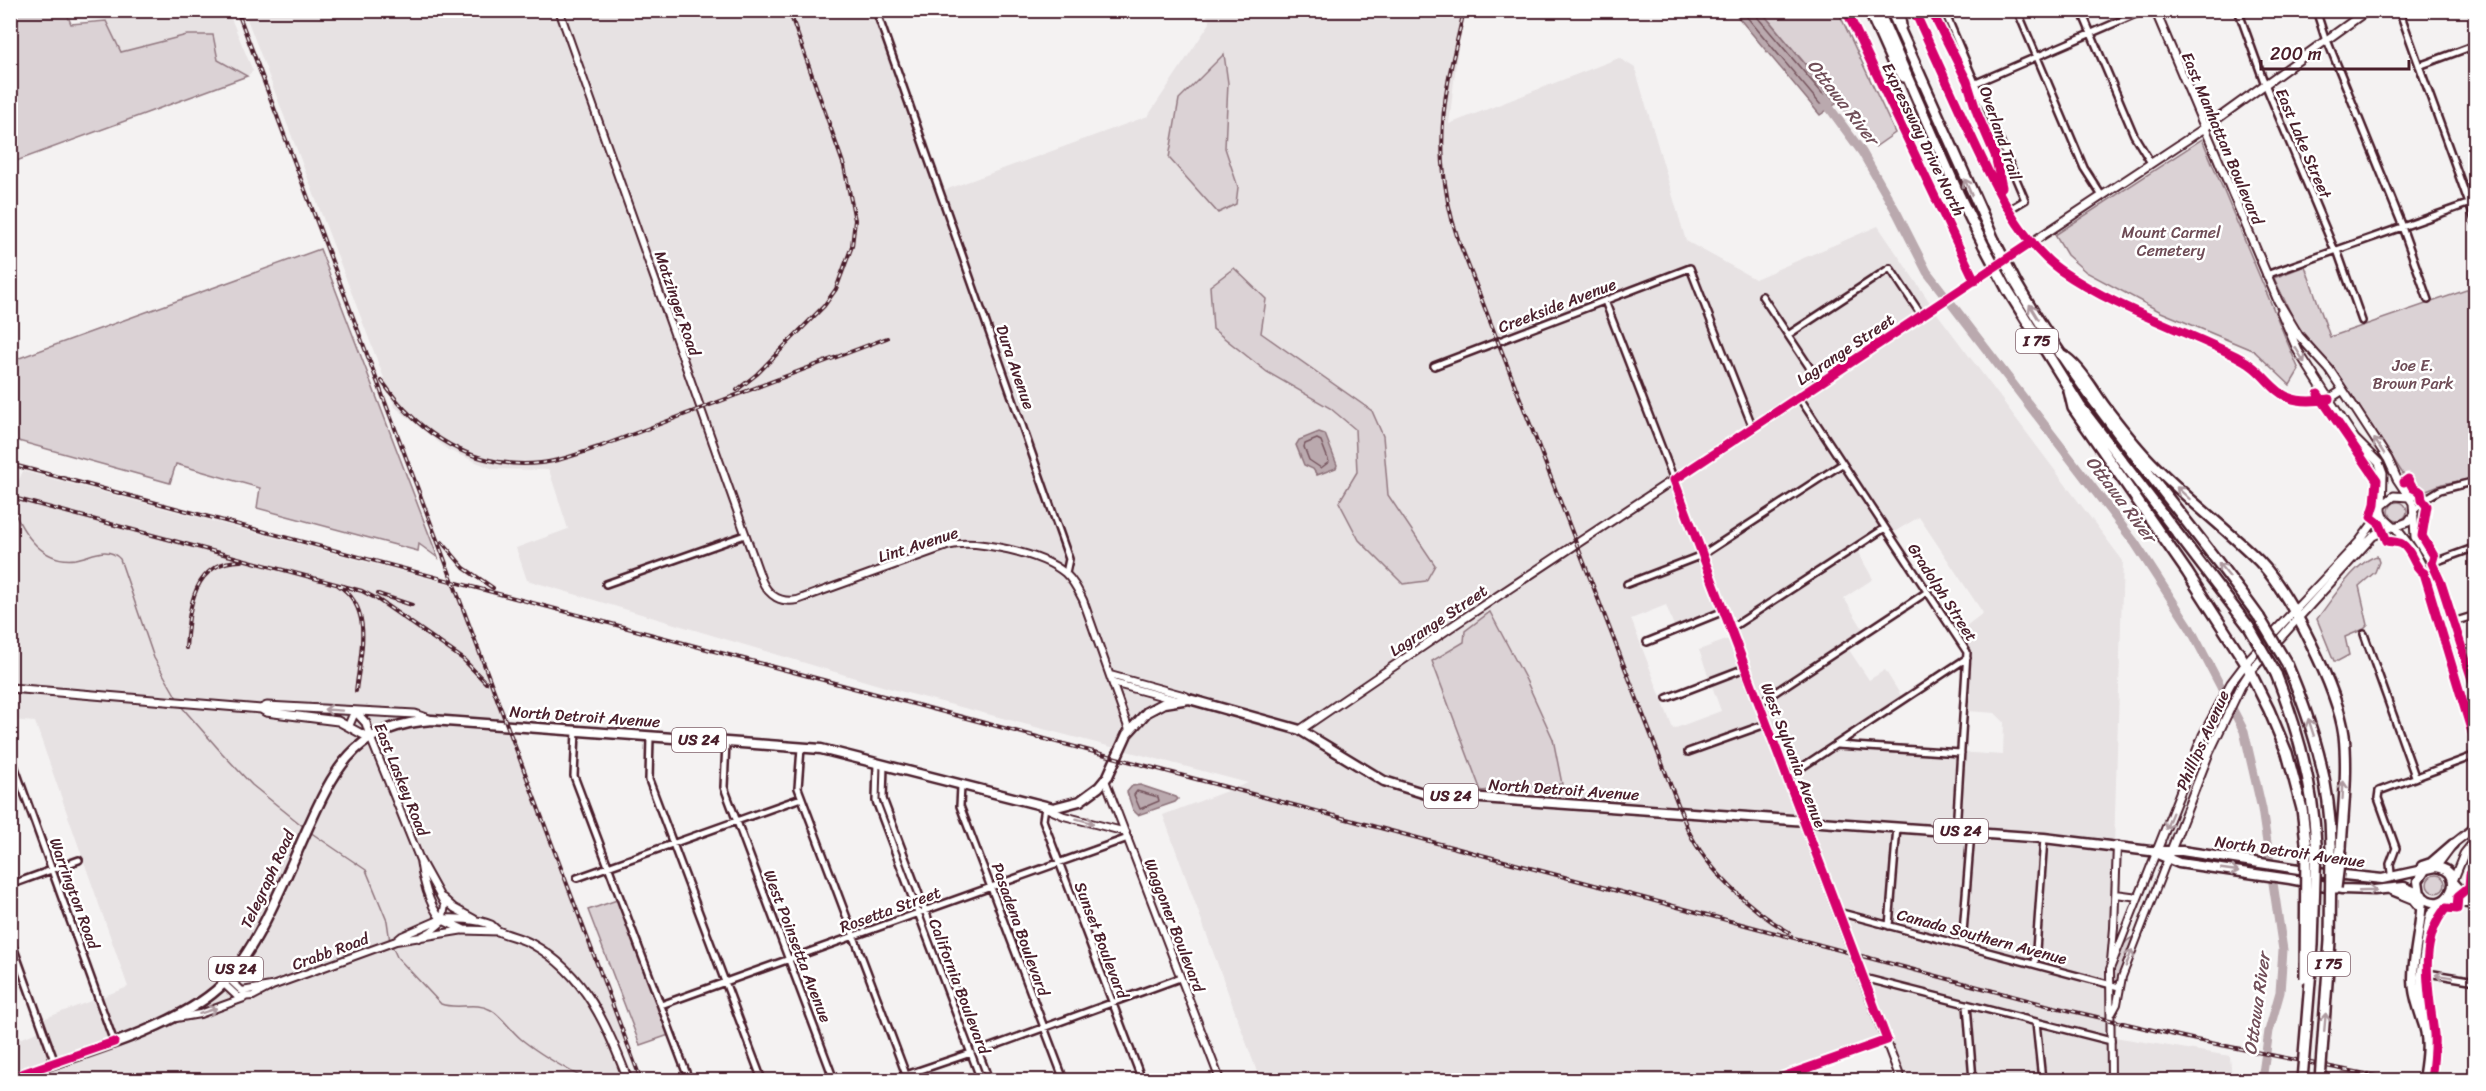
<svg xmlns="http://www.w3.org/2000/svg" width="2486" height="1091" viewBox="0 0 2486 1091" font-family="Sriracha,sans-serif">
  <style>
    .built { fill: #e7e2e3; fill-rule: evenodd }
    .green { fill: #dbd2d5; stroke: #927880; stroke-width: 1.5 }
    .water { fill: #baa9ae; stroke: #8d727a; stroke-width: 1.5 }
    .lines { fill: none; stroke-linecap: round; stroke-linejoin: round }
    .shore { stroke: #77565f; stroke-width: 1.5 }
    .stream { stroke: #8d727a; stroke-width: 1.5 }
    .river { stroke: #baa9ae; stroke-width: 9 }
    .minor-casing { stroke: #4a1f2b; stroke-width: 10 }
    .tertiary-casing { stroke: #4a1f2b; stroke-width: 10 }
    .secondary-casing { stroke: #4a1f2b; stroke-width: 11 }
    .primary-casing { stroke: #4a1f2b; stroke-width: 13 }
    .motorway-casing { stroke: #4a1f2b; stroke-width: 14 }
    .minor { stroke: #fff; stroke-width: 5 }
    .tertiary { stroke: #fff; stroke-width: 6 }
    .secondary { stroke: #fff; stroke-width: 7 }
    .primary { stroke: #fff; stroke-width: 8 }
    .motorway { stroke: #fff; stroke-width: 9 }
    .rail-casing { stroke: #4a1f2b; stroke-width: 4 }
    .rail { stroke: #fff; stroke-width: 1.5; stroke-dasharray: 4.5; stroke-linecap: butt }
    .motorway-bridge-casing { stroke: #4a1f2b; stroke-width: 14; stroke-linecap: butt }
    .motorway-bridge { stroke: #fff; stroke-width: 9 }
    .cycleway-casing { stroke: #fff; stroke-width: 13 }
    .cycleway { stroke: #d6006c; stroke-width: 9 }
    .oneway { stroke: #ae9aa0 }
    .labels { text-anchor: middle; stroke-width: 5; stroke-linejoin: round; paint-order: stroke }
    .shield { fill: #fff; stroke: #80626b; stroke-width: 1.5 }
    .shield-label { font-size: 15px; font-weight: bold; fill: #4a1f2b }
    .street-label { font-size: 16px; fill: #4a1f2b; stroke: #fff }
    .park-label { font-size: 16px; fill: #6e4c56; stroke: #fff }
    .water-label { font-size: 18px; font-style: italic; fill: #714f59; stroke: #fff }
  </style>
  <rect width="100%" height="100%" fill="#f4f2f2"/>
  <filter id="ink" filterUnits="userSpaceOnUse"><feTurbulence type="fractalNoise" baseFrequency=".0167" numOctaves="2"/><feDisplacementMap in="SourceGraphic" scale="12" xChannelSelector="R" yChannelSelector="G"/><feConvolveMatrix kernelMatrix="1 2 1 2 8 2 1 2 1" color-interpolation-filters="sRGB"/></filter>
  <g filter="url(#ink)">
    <!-- built -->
    <path class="built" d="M 106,11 L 228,11 L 253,71 L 247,76 L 218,60 L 212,35 L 187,35 L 121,52 L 106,21 Z
      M 244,11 L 882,11 L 945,190 L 1148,116 L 1210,23 L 1205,11 L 1462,11 L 1449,124 L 1619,58 L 1635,68 L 1686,241 L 1755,279 L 1878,226 L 1939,316 L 2123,561 L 2108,1036 L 2230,1056 L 2232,1080 L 1906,1080 L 1890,1034 L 1761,1080 L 1260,1080 L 1163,815 L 1248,783 L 892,689 L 527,580 L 516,548 L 568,529 L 549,470 L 493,469 L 448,450 L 395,407 ZM 1919,517 L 1983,613 L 1957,633 L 1971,653 L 1968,711 L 1995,713 L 2004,722 L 2003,755 L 1837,744 L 1903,699 L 1885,670 L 1869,680 L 1849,650 L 1868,637 L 1844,598 L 1873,579 L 1856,549 L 1891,527 L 1894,532 ZM 1666,605 L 1675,629 L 1718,613 L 1729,639 L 1699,650 L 1721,711 L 1673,729 L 1631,619 Z
      M 23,471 L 454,585 L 626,1040 L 614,1043 L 628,1080 L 11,1080 L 11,1042 L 46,1029 L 43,1019 L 128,987 L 35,722 L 11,720 L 10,499 Z"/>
    <!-- green -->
    <path class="green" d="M 11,10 L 66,11 L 71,24 L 106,21 L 121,52 L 187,35 L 213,35 L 218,60 L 247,76 L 11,163 Z
      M 1761,11 L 1838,11 L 1895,133 L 1875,147 Z
      M 1224,54 L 1228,83 L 1225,148 L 1238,187 L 1236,204 L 1218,213 L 1169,158 L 1179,99 Z
      M 2202,139 L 2299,370 L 2290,385 L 2254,351 L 2161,312 L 2086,272 L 2067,255 L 2055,235 Z
      M 320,249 L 438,558 L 419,544 L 418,551 L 257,508 L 260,488 L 176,464 L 170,483 L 11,439 L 11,361 Z
      M 2305,266 L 2330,337 L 2475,287 L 2475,478 L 2442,484 L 2416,494 L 2342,380 L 2296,324 L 2274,278 Z
      M 1234,268 L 1266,299 L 1261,333 L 1372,411 L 1383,436 L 1388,495 L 1435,565 L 1426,581 L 1403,584 L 1359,540 L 1339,502 L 1357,472 L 1355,429 L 1330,408 L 1267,372 L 1213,329 L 1210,286 Z
      M2389 511a9 9 0 1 1 18 0a9 9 0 1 1-18 0Z
      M 2377,556 L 2379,562 L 2375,572 L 2359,586 L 2368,625 L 2364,629 L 2345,637 L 2349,655 L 2338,661 L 2334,661 L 2317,619 C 2331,601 2356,561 2377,556 Z
      M 1490,612 L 1526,680 L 1553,739 L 1562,784 L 1481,791 L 1432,661 L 1464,642 L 1465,631 Z
      M2427 884a9 9 0 1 1 18 0a9 9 0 1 1-18 0Z
      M 617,900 L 669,1035 L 640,1045 L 588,910 Z
      M 2133,937 L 2119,978 L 2114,983 C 2111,968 2119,943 2133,937 Z"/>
    <!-- water -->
    <path class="water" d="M 1733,11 L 1761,11 L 1837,103 L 1820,115 Z
      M 1319,432 L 1325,434 L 1337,465 L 1336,468 L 1317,475 L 1313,469 L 1304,465 L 1296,445 L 1299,440 Z
      M 1140,785 L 1176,797 L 1178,799 L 1175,802 L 1138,815 L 1133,810 L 1127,792 L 1132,786 Z"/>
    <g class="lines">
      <!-- shore -->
      <path class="shore" d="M 1741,10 L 1820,104 L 1826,103 L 1827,99 L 1758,18 L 1756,10
        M 1317,439 L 1321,441 L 1329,462 L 1321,468 L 1309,460 L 1304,447 L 1305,444 Z
        M 1137,791 L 1158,797 L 1159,801 L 1140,809 L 1134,795 Z"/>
      <!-- stream -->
      <path class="stream" d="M 10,502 C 21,530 41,564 76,559 C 92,556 107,545 120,559 L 154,658 L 178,700
        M 180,705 L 222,753 L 252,785 L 304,827
        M 310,832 L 366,870 L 387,921 L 390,942
        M 392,946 L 397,957 L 441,1004 C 457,1010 476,1001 491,1010 C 502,1016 510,1030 521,1039 C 542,1056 564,1068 587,1080"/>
      <!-- river -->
      <path class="river" d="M 1823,99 L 1862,152 L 1897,213 L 1927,272 L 2135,543 L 2190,628 L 2244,731 L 2262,809 L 2283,950 L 2280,992 L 2269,1031 L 2262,1080"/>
      <!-- minor casing -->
      <g class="minor-casing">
        <path id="minor" d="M 876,10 L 1069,559 L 1066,573
          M 1944,10 L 2025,200 L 2010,209
          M 2017,10 L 2084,168 L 2102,196
          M 2081,10 L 2134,135 L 2151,163
          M 2238,10 L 2263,79 L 2335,251
          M 2316,10 L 2326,41
          M 2399,10 L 2476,223
          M 2474,10 L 2476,15
          M 2327,40 L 2403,227
          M 2419,66 L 2476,45
          M 1976,83 L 2145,10
          M 2402,227 L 2428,300
          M 2337,250 L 2362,321
          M 2266,275 L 2476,201
          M 1762,296 L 1820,383
          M 1605,301 L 1674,480
          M 1788,335 L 1890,268 L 1922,316
          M 1434,366 L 1690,268 L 1753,428
          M 1799,397 L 1967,652 L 1956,831
          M 2409,497 L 2430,496
          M 2415,510 L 2430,496 L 2440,490 L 2476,481
          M 2432,563 L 2476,547
          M 606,584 L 745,535
          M 1627,584 L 1702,555 L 1842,464
          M 2453,622 L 2476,615
          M 1730,629 L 1885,528
          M 2364,634 L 2415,776
          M 1647,642 L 1724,611
          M 1667,698 L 1745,668
          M 1759,703 L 1927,592
          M 576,731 L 574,776 L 689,1080
          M 650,736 L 649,780 L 762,1080
          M 726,742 L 724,787 L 834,1080
          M 1837,745 L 1961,753
          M 801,748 L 798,788 L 908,1080
          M 1688,752 L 1766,724
          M 10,754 L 114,1042
          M 877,763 L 876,801 L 981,1080
          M 884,765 L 883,799 L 989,1080
          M 1787,777 L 1967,658
          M 961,786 L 960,806 L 1064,1080
          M 1045,807 L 1043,820 L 1142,1080
          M 2391,873 L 2390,864 L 2396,848 L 2378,798 L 2379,791 L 2476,755
          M 577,878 L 801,798
          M 10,885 L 79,860
          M 1838,912 L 2119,987
          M 1889,926 L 1897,827
          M 10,938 L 55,1063
          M 1962,945 L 1971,832
          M 2035,964 L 2044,838
          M 2421,972 L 2476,981
          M 1864,978 L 2111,1041
          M 661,1005 L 1128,838
          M 1967,1005 L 1973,1080
          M 2036,1023 L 2042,1080
          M 977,1052 L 1180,978
          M 891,1080 L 971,1053"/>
      </g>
      <!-- tertiary casing -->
      <g class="tertiary-casing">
        <path id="tertiary" d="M 559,10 L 762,581 C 769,596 781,603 797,600 L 947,546 C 975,538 1043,554 1065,573 C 1073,580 1078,590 1083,600 L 1129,730
          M 1846,10 L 1975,281
          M 1914,10 C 1930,46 1947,82 1963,118 C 1986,167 2015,238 2060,270 C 2115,308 2177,327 2236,356 C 2277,376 2270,410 2329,399
          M 1110,675 L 1186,696 L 1188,699
          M 1113,683 L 1176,700
          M 371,739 L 420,860 L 445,905 L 442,922 L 430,932 L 419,938
          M 1105,780 L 1220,1080
          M 1048,809 L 1064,816 L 1126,832
          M 2116,894 L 2138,897
          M 443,898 L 454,908 L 474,919
          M 396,941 L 464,930
          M 2111,961 L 2114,928 L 2117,845
          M 228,978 L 242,991 L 271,986
          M 223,983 L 238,997 L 253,996 L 272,986 L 396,941 L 402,936 L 441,919 C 429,905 422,878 420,860
          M 2112,1013 L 2117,1004 L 2122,977 L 2168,858
          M 176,1018 L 200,1014 L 244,998
          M 1774,1080 L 1887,1040
          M 2111,1080 L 2110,969 L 2156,853"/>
      </g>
      <!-- secondary casing -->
      <g class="secondary-casing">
        <path id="secondary" d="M 2155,10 L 2278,301 L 2299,336 L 2329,369 L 2341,387 L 2388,459 L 2397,479 L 2413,503 L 2415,537 L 2432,563 L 2441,583 L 2476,692
          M 2281,312 L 2298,351 L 2345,424 L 2355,439 L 2379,463 L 2383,474 L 2382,511 L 2384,517 L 2395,527 L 2414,551 L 2422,566 L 2476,746
          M 2329,399 L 2343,390
          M 1674,480 L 1901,1080
          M 2383,505 L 2394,496 L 2408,497
          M 2395,527 L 2408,522 L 2414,514
          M 10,688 L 261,709 L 267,706 L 415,714 L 432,720
          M 261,709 L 266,712 L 338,721 L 371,739
          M 349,725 L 355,711 L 366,723 L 371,739
          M 1300,730 L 1451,627 L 2206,127 L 2368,10
          M 2156,853 L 2203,735 L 2231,683 L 2250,658 L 2359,542 L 2382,511
          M 2170,853 L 2209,753 L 2241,686 L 2250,672 L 2291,626 L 2373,536 L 2394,526
          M 2436,867 L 2453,844 L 2476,826
          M 2453,881 L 2464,854 L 2476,839
          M 441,919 C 455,918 478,919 491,925 C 493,927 495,929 498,931 C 509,936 522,938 532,944 C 586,974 607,1026 628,1080
          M 441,919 L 464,930 L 498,931"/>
      </g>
      <!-- primary casing -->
      <g class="primary-casing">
        <path id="primary" d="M 2153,852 L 2179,863 L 2290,879 L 2342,889 L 2374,890 L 2404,887 L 2420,894
          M 2422,866 L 2431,863 L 2453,844
          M 2453,882 L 2472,903
          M 2392,890 L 2414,899 L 2421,908
          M 2422,895 C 2422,924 2413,951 2413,979 C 2413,995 2418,1006 2422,1020 C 2430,1040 2426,1060 2423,1080
          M 2444,900 L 2476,904
          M 2423,1019 L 2421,977 L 2429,922 L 2431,914 L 2442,901
          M 10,1078 C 71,1057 177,1029 222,985 C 260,947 288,870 311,821 C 338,761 361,725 432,720 L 821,749 L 1053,808 L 1080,801 L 1099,787 L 1108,776 L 1127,734 L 1147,712 L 1164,703 L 1189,699 L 1300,730 L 1384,781 L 1426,794 L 2044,838 L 2150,851 L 2182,851 L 2325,873 L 2382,879 L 2436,867 C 2471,871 2445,922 2420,894 L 2418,881 L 2425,870"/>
      </g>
      <!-- motorway casing -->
      <g class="motorway-casing">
        <path id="motorway" d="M 1869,10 L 1893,64 L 1904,77
          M 1878,10 L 1959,195 L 1984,246
          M 1891,10 L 1994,240
          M 1899,10 L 1901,26
          M 2016,283 C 2085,403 2178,505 2259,617
          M 2007,289 L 2080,406 L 2249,627
          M 2059,353 C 2080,365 2091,388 2105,407 C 2118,424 2131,441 2145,456 C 2180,494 2223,525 2259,561 C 2290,593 2338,690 2344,735 C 2348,772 2343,812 2341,848
          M 2069,391 L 2073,408 L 2187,572 L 2246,664 L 2269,710 L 2287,753 L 2302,809 L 2306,842
          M 2287,664 C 2312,723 2331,782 2331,846
          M 2276,674 C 2298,729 2313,785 2316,844"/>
      </g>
      <!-- minor -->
      <use href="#minor" class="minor"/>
      <!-- tertiary -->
      <use href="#tertiary" class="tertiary"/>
      <!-- secondary -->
      <use href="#secondary" class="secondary"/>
      <!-- primary -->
      <use href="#primary" class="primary"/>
      <!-- motorway -->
      <use href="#motorway" class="motorway"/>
      <!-- rail casing -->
      <g class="rail-casing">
        <path id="rail" d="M 237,10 L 641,1080
          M 1464,10 C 1459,35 1452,59 1448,83 C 1438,135 1441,190 1458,239 L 1688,830 C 1707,869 1751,911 1789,932
          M 382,381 C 419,435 473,470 541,463 C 561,461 580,453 599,447 L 887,338
          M 737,390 L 757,374 L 824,306 L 836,289 L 852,246 L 855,220 L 844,166 L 789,10
          M 10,464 L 2050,1006 L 2196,1040 L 2396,1080
          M 10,497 L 362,591 L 377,599 L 463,659 L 486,683
          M 442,542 L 464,568 L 493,588
          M 338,585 C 375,609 360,655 356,691
          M 378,594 L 412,605
          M 186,648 C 189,611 191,561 241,561"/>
      </g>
      <!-- rail -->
      <use href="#rail" class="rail"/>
      <!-- motorway-bridge casing -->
      <g class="motorway-bridge-casing">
        <path id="motorway-bridge" d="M 1994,240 L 2016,283
          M 1984,246 L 2007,289
          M 2259,617 L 2287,664
          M 2249,627 L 2276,674
          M 2336,888 L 2341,848
          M 2305,978 L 2306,842
          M 2302,1080 L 2313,945 L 2316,844
          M 2320,1080 L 2330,941 L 2331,846"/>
      </g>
      <!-- motorway-bridge -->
      <use href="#motorway-bridge" class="motorway-bridge"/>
      <!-- cycleway casing -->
      <g class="cycleway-casing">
        <path id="cycleway" d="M 1846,10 L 1975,281
          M 1914,10 C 1930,46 1947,82 1963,118 C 1986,167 2015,238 2060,270 C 2115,308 2177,327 2236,356 C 2277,376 2270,410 2329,399
          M 1931,10 L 1967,81 L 1977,113 L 1995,155 L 2002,187
          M 2318,394 L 2377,480 L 2375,504 L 2371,517 L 2380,524 L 2387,541 C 2392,542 2398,542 2402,544 C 2413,551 2413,567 2424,573 L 2476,746
          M 2404,482 L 2408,479 L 2413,488 L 2421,492 L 2422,500 L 2427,506 L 2422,536 L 2434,556 L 2432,563 L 2441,583 L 2476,692
          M 10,1078 L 114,1042
          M 1774,1080 L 1887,1040 L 1674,480 L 2032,242
          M 2431,1080 C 2433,1065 2435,1050 2434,1034 C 2429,993 2417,942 2446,908 L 2457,909 L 2458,896 L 2469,887 L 2470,874 L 2476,869"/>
      </g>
      <!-- cycleway -->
      <use href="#cycleway" class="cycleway"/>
    </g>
    <!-- one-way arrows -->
    <defs><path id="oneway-shaft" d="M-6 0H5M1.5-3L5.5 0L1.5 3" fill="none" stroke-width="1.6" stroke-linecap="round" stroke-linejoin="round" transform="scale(1.5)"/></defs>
    <g class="oneway">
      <use href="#oneway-shaft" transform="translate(1968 187) rotate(-114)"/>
      <use href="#oneway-shaft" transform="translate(2034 312) rotate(-121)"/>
      <use href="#oneway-shaft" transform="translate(2300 355) rotate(59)"/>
      <use href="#oneway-shaft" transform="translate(2379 446) rotate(-124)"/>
      <use href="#oneway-shaft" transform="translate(2183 493) rotate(-138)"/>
      <use href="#oneway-shaft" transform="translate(2224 570) rotate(-129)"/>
      <use href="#oneway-shaft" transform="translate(333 710) rotate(-176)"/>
      <use href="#oneway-shaft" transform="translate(2311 727) rotate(-108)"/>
      <use href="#oneway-shaft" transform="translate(2343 790) rotate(-87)"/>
      <use href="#oneway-shaft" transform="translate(1085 821) rotate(15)"/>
      <use href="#oneway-shaft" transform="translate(2169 821) rotate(112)"/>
      <use href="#oneway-shaft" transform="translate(2230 870) rotate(8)"/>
      <use href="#oneway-shaft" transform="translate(2368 890) rotate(-2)"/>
      <use href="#oneway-shaft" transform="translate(2129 958) rotate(-69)"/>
      <use href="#oneway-shaft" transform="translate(2444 976) rotate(-171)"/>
      <use href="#oneway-shaft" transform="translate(208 1011) rotate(-18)"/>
      <use href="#oneway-shaft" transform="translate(2325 1022) rotate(-85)"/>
    </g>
  </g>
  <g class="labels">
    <!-- shield labels -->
    <g class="shield">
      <rect x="2016" y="329" width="42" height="24" rx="4.5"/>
      <rect x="672" y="728" width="54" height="24" rx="4.5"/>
      <rect x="1424" y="784" width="54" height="24" rx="4.5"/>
      <rect x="1934" y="819" width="54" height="24" rx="4.5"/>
      <rect x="2308" y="952" width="42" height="24" rx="4.5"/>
      <rect x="209" y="957" width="54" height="24" rx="4.5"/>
    </g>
    <g class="shield-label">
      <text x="2037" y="346">I 75</text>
      <text x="699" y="745">US 24</text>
      <text x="1451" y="801">US 24</text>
      <text x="1961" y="836">US 24</text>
      <text x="2329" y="969">I 75</text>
      <text x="236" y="974">US 24</text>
    </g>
    <!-- street labels -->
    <g class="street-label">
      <text transform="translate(2001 133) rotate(71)" y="6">Overland Trail</text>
      <text transform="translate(2223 138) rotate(67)" y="6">East Manhattan Boulevard</text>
      <text transform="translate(1924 139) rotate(64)" y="6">Expressway Drive North</text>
      <text transform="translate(2304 143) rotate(67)" y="6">East Lake Street</text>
      <text transform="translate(678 303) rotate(71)" y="6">Matzinger Road</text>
      <text transform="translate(1557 305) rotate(-21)" y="6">Creekside Avenue</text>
      <text transform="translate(1845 349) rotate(-34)" y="6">Lagrange Street</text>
      <text transform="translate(1016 367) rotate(71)" y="6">Dura Avenue</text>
      <text transform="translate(918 544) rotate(-18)" y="6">Lint Avenue</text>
      <text transform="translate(1943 592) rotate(57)" y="6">Gradolph Street</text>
      <text transform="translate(1438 620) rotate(-34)" y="6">Lagrange Street</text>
      <text transform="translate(585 716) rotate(4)" y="6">North Detroit Avenue</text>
      <text transform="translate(2202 740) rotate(-66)" y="6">Phillips Avenue</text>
      <text transform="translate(1794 755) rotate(69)" y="6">West Sylvania Avenue</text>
      <text transform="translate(402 779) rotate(68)" y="6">East Laskey Road</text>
      <text transform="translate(1564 789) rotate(4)" y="6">North Detroit Avenue</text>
      <text transform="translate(2290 851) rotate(8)" y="6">North Detroit Avenue</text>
      <text transform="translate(267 879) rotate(-65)" y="6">Telegraph Road</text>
      <text transform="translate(75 893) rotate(70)" y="6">Warrington Road</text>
      <text transform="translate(890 909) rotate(-20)" y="6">Rosetta Street</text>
      <text transform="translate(1175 925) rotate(69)" y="6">Waggoner Boulevard</text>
      <text transform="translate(1021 929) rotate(70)" y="6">Pasadena Boulevard</text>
      <text transform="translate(1982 936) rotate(15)" y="6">Canada Southern Avenue</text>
      <text transform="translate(1102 940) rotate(69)" y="6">Sunset Boulevard</text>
      <text transform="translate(798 946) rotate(69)" y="6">West Poinsetta Avenue</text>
      <text transform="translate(330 951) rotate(-20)" y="6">Crabb Road</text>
      <text transform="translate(960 986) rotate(69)" y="6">California Boulevard</text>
    </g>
    <!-- park labels -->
    <g class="park-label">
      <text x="2171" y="238">Mount Carmel<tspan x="2171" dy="18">Cemetery</tspan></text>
      <text x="2413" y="371">Joe E.<tspan x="2413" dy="18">Brown Park</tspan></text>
    </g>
    <!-- water labels -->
    <g class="water-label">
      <text transform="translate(1843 102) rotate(52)" y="6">Ottawa River</text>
      <text transform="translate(2121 499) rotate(53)" y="6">Ottawa River</text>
      <text transform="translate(2257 1004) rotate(-82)" y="6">Ottawa River</text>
    </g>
  </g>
  <!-- margin -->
  <rect width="2486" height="1091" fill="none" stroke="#fff" stroke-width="36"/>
  <rect x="18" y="18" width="2450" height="1055" fill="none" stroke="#4a1f2b" stroke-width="2" filter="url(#ink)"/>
  <!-- scale -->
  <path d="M2261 60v9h148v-9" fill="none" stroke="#4a1f2b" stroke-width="3"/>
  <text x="2270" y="60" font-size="18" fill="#4a1f2b" stroke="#ffffff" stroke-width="4.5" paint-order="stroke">200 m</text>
</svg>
